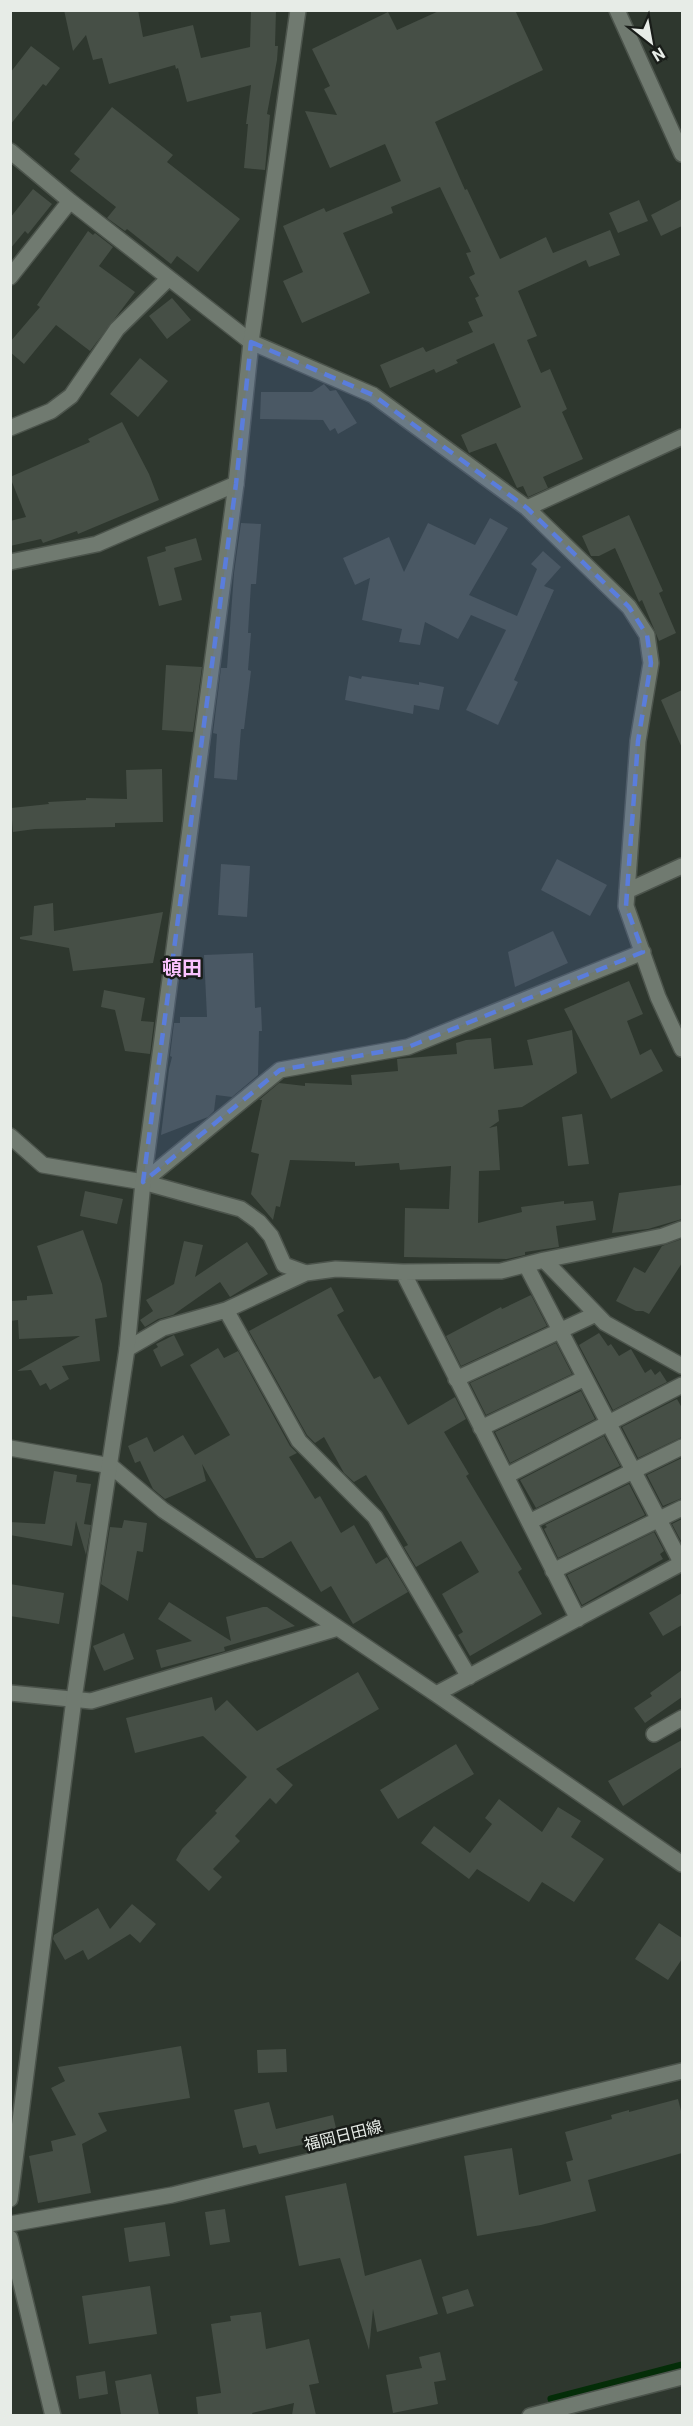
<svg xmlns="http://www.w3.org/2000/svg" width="693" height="2426" viewBox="0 0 693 2426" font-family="Roboto,'Noto Sans JP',sans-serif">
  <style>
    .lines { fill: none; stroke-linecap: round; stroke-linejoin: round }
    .stream { stroke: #042d08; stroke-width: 7 }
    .building { fill: #464f46 }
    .minor-casing { stroke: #4c544c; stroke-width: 18 }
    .tertiary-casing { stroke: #4c544c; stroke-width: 18 }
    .secondary-casing { stroke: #4c544c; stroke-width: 18 }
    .minor { stroke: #707a70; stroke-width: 15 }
    .tertiary { stroke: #707a70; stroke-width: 15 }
    .secondary { stroke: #707a70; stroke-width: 15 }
    .marked { fill: #5a7ddc; fill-opacity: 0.2; stroke: #5a7ddc; stroke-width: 4.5; stroke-dasharray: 12 8; stroke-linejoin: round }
    .labels { text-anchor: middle; stroke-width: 5; stroke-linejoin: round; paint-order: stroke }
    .street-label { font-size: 16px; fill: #e7ece7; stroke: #191d19 }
    .quarter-label { font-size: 20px; font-weight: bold; fill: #fbc3ff; stroke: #191d19 }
  </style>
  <rect width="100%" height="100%" fill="#2e372e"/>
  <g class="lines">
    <!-- stream -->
    <path class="stream" d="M 551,2399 L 682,2365"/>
  </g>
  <!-- building -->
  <path class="building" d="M 64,10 L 138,10 L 143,37 L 193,25 L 201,58 L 250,47 L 251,10 L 276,10 L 275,46 L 278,46 L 277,60 L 267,114 L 270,115 L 265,170 L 244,168 L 248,124 L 246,124 L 251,85 L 187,102 L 178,68 L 176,69 L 175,65 L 109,84 L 102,58 L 93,60 L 86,35 L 73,51 Z
    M 441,10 L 515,10 L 543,70 L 435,122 L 465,190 L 467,189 L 500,259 L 546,237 L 553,253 L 610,230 L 620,255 L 589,267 L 586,260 L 518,291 L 537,336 L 527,340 L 541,373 L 550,369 L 567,409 L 562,412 L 583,459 L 543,477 L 548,488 L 528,497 L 523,486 L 517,488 L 496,443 L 469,453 L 461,435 L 521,407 L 494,343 L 456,360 L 458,363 L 436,373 L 434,369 L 390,388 L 380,365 L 423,347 L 426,352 L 473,332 L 468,322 L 483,316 L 475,298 L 479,296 L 469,277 L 475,274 L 466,253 L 471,252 L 440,187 L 391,207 L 393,213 L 343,233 L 370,293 L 302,323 L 283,281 L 303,272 L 283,226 L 324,208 L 326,212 L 401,181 L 385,144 L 330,168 L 305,111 L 337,115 L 324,89 L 330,86 L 312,49 L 388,12 L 397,30 Z
    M 31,46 L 60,68 L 46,86 L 43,84 L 10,125 L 10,73 Z
    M 112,107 L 173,155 L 167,162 L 240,219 L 198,272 L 177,256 L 171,264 L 127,229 L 125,231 L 107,218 L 116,207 L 70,171 L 80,159 L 74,154 Z
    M 33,189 L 52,204 L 28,234 L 25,231 L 10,249 L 10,218 Z
    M 682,199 L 682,226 L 661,236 L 651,215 Z
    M 639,200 L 648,221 L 618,233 L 609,213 Z
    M 88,231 L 93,235 L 95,233 L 113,247 L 99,266 L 135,292 L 90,351 L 56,325 L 24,364 L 10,352 L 10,342 L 40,307 L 37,305 Z
    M 172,298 L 191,320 L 167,339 L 149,316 Z
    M 140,358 L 168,381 L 138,417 L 110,394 Z
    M 324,384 L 330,391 L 336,390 L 357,423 L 338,434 L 335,428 L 330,431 L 323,420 L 260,419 L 261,392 L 312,392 Z
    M 122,422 L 149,474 L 159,500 L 78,534 L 77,531 L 43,543 L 41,539 L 10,546 L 10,521 L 26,517 L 10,477 L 90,442 L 88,439 Z
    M 629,515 L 663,591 L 659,593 L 676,633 L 659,641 L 642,600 L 639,602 L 615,548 L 599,556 L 591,556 L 582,536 Z
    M 490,518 L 508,528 L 469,595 L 517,616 L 537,569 L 531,564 L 543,551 L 561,567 L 544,586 L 554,590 L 514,680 L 518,682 L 498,725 L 466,710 L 506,630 L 471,615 L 458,639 L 425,622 L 420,645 L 399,642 L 402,629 L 362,620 L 370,578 L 355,585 L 343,558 L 389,537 L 404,572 L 428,523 L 475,545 Z
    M 241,523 L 261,524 L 256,584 L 251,584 L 248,633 L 251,633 L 248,670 L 251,671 L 244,729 L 241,729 L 237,780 L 214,778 L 217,734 L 213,733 L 221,668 L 227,668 L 234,573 Z
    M 196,538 L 202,560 L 174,568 L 182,600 L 159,606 L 147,557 L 166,551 L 165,547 Z
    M 166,665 L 202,667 L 193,732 L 162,730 Z
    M 349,676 L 361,679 L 362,676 L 419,685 L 419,682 L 444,687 L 439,710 L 414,705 L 413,714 L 345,700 Z
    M 682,690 L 682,748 L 661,700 Z
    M 162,769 L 163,822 L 115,823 L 115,827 L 35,829 L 13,832 L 11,808 L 49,804 L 48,802 L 86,800 L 86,798 L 127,799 L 126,770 Z
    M 557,859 L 607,885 L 590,916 L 541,890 Z
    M 221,864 L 250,866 L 247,917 L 218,915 Z
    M 53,903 L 54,931 L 163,912 L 153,963 L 73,971 L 69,948 L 20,939 L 20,937 L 32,935 L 34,906 Z
    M 553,931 L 568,963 L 515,987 L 508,952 Z
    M 253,953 L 255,1008 L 261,1007 L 262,1031 L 259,1031 L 258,1075 L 232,1097 L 216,1095 L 214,1111 L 208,1117 L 161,1135 L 169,1069 L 172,1057 L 170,1056 L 174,1023 L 180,1023 L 180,1017 L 207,1017 L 204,955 Z
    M 629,981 L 643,1014 L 627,1021 L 640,1055 L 651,1049 L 663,1071 L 611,1099 L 564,1009 Z
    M 104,990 L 145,998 L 141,1021 L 154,1022 L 150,1054 L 125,1051 L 115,1010 L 101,1007 Z
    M 572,1030 L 577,1073 L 522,1107 L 498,1110 L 499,1121 L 489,1128 L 497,1126 L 500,1170 L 479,1171 L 478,1223 L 522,1212 L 521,1207 L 564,1201 L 564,1204 L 593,1201 L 596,1220 L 556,1226 L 559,1247 L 525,1252 L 525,1255 L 507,1259 L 404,1257 L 405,1208 L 449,1209 L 451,1166 L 400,1170 L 399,1163 L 355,1166 L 355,1162 L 290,1160 L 280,1207 L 276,1206 L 273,1220 L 251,1194 L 259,1154 L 251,1152 L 262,1100 L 259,1100 L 279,1083 L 305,1086 L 305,1083 L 352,1085 L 351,1075 L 398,1071 L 397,1059 L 457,1054 L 456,1043 L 466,1040 L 491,1038 L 494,1069 L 533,1065 L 527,1040 Z
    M 582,1114 L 589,1164 L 568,1166 L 562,1117 Z
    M 682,1185 L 682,1219 L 648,1229 L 612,1233 L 619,1193 Z
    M 85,1191 L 123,1199 L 117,1224 L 80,1216 Z
    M 83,1230 L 102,1284 L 107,1317 L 95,1319 L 100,1361 L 62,1366 L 69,1379 L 50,1390 L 46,1383 L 40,1386 L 31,1370 L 17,1371 L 80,1336 L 19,1339 L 18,1320 L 10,1321 L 10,1301 L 27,1300 L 27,1296 L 53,1294 L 37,1246 Z
    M 682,1239 L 682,1263 L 649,1314 L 643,1311 L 636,1311 L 616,1301 L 634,1267 L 645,1273 L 662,1246 Z
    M 184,1241 L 203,1245 L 195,1277 L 247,1242 L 268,1274 L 230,1297 L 220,1282 L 173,1315 L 158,1319 L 145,1327 L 140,1320 L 153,1311 L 146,1300 L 174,1284 Z
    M 331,1287 L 344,1311 L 337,1315 L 374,1379 L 380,1376 L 408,1425 L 455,1397 L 466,1419 L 444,1432 L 469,1474 L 466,1476 L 522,1569 L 518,1572 L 542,1614 L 470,1656 L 458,1635 L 463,1632 L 442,1594 L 479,1572 L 461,1541 L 416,1567 L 404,1547 L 408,1545 L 366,1475 L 354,1482 L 344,1473 L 324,1437 L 315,1443 L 307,1435 L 249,1331 Z
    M 531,1295 L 547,1326 L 461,1366 L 446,1336 L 501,1307 L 502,1309 Z
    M 599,1333 L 608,1346 L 611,1344 L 619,1356 L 631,1349 L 645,1373 L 651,1369 L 655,1375 L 660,1371 L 667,1382 L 613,1410 L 579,1345 Z
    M 174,1335 L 184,1355 L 161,1367 L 153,1350 L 158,1347 L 156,1344 Z
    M 556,1343 L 572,1374 L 486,1415 L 470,1383 Z
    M 218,1348 L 224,1358 L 238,1351 L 290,1446 L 297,1453 L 289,1457 L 315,1499 L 320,1496 L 341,1533 L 354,1525 L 376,1564 L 387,1557 L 408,1592 L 353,1624 L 331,1586 L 321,1592 L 291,1541 L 263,1558 L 256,1558 L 202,1464 L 206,1481 L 165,1499 L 153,1489 L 140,1461 L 135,1463 L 128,1446 L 147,1437 L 154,1452 L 183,1435 L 195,1455 L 230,1435 L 190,1365 Z
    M 581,1391 L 595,1419 L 510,1463 L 495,1432 Z
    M 677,1399 L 682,1408 L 682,1437 L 638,1458 L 622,1427 Z
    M 604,1436 L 620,1466 L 536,1508 L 520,1480 Z
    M 682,1458 L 682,1498 L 663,1506 L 647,1475 Z
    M 54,1471 L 77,1475 L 76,1482 L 91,1484 L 84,1524 L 91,1525 L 86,1555 L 76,1521 L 72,1546 L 10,1535 L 10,1522 L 45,1524 Z
    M 629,1484 L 645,1515 L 558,1558 L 544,1529 L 547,1527 L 545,1525 Z
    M 682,1519 L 682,1540 L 681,1541 L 672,1524 Z
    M 124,1520 L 147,1523 L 143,1552 L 137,1551 L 128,1601 L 101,1584 L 110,1527 L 122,1528 Z
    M 654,1532 L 664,1551 L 660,1554 L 663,1559 L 582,1605 L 567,1575 Z
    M 10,1584 L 64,1593 L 59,1624 L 10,1616 Z
    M 682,1593 L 682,1625 L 663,1636 L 649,1613 Z
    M 169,1602 L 231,1641 L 226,1617 L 263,1607 L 267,1607 L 295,1626 L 224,1647 L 225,1651 L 161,1668 L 156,1650 L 192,1641 L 158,1619 Z
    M 124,1633 L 134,1659 L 104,1671 L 93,1646 Z
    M 682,1670 L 682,1697 L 645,1723 L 634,1708 L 652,1696 L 650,1693 Z
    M 358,1672 L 379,1709 L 276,1769 L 293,1785 L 276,1804 L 270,1798 L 235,1836 L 240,1841 L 213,1869 L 222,1877 L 209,1891 L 176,1860 L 182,1849 L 217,1813 L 215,1811 L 247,1777 L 203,1736 L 135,1753 L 126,1718 L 212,1697 L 215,1711 L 227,1700 L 257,1731 Z
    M 682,1740 L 682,1767 L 623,1806 L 608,1781 Z
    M 456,1744 L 474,1774 L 398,1819 L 380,1790 Z
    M 499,1799 L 542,1832 L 558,1807 L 581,1821 L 571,1837 L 604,1859 L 574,1902 L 542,1882 L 529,1902 L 477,1869 L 469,1879 L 421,1843 L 434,1826 L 470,1853 L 492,1824 L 485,1818 Z
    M 132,1904 L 156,1924 L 140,1943 L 130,1934 L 88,1960 L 83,1950 L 65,1960 L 53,1939 L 54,1935 L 98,1908 L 110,1929 Z
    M 659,1923 L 682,1938 L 682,1959 L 668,1980 L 635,1959 Z
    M 181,2046 L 190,2098 L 98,2113 L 107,2131 L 82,2144 L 91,2193 L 38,2203 L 29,2156 L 53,2151 L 51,2141 L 76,2135 L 51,2088 L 65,2081 L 58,2067 Z
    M 286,2049 L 287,2072 L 258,2073 L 257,2050 Z
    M 678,2099 L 682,2115 L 682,2153 L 588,2180 L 596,2211 L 541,2225 L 477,2236 L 464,2156 L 512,2148 L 519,2195 L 571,2181 L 566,2162 L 573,2160 L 565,2132 L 612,2119 L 611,2115 L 629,2110 L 629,2112 Z
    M 269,2102 L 276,2129 L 333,2115 L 338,2137 L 259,2154 L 256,2145 L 243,2148 L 234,2110 Z
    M 346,2183 L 365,2276 L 421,2259 L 438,2314 L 377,2332 L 373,2309 L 369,2350 L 340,2258 L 299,2266 L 285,2196 Z
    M 225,2209 L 230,2242 L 210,2245 L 205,2212 Z
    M 165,2222 L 170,2256 L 129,2262 L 124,2228 Z
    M 150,2286 L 157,2334 L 89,2344 L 82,2296 Z
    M 468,2289 L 474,2306 L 447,2314 L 442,2297 Z
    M 261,2312 L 266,2349 L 309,2339 L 319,2383 L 309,2385 L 316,2415 L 292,2415 L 294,2403 L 252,2413 L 253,2415 L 198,2415 L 196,2397 L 221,2393 L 211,2324 L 231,2321 L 230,2316 Z
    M 440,2352 L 446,2380 L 434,2382 L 438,2404 L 393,2413 L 386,2375 L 422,2368 L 419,2357 Z
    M 105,2371 L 108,2394 L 79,2399 L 76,2376 Z
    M 151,2374 L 159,2415 L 121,2415 L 115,2381 Z"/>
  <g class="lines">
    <!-- minor casing -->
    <g class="minor-casing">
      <path id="minor" d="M 617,10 L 682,154
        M 10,151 L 70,201 L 251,342 L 373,395 L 527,508 L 629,607 L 647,635 L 651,663 L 638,741 L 626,906 L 658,997 L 682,1049
        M 10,277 L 70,201
        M 10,428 L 51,411 L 71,396 L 117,329 L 169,278
        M 527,508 L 682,437
        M 10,562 L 97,544 L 236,484
        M 627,891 L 682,866
        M 10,1136 L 43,1165 L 143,1182 L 241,1209 L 259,1222 L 271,1236 L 284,1265 L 306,1273
        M 143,1182 L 280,1070 L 408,1047 L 643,952
        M 544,1260 L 605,1323 L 682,1366
        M 526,1265 L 682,1564
        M 403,1272 L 578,1619
        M 226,1310 L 299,1441 L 375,1517 L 469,1677
        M 127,1349 L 163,1328 L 226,1310 L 306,1273 L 336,1269 L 403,1272 L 501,1271 L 544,1260 L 663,1236 L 682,1229
        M 456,1379 L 596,1314
        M 481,1428 L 585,1378
        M 10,1448 L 111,1466 L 163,1510 L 436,1694 L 682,1864
        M 506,1476 L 682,1385
        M 529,1522 L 682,1447
        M 553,1571 L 682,1508
        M 10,1693 L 91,1701 L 338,1628
        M 436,1694 L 682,1563
        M 654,1734 L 682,1718
        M 530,2416 L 682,2377"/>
    </g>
    <!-- tertiary casing -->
    <g class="tertiary-casing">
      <path id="tertiary" d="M 10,2199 L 74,1699 L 127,1349 L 143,1182 L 236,484 L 251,342 L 298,10
        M 10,2238 L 53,2416"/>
    </g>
    <!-- secondary casing -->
    <g class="secondary-casing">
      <path id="secondary" d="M 10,2224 L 172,2195 L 682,2071"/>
    </g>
    <!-- minor -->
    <use href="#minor" class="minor"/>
    <!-- tertiary -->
    <use href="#tertiary" class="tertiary"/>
    <!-- secondary -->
    <use href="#secondary" class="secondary"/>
  </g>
  <!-- marked area -->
  <path class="marked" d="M 251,342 L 373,395 L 527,508 L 629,607 L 647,635 L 651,663 L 638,741 L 626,906 L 643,952 L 408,1047 L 280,1070 L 143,1182 L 236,484 Z"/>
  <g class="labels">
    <!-- street labels -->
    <g class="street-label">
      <text transform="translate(343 2135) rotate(-14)" y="6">福岡日田線</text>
    </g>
    <!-- quarter labels -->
    <g class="quarter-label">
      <text x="182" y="975">頓田</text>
    </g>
  </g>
  <!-- border -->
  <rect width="693" height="2426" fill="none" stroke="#e7ece7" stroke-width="24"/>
  <!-- north arrow -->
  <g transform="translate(651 42) rotate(149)" stroke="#191d19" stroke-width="4.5" paint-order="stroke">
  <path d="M0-4.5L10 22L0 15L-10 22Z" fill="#e7ece7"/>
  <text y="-9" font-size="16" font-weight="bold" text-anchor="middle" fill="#e7ece7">N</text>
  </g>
</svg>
